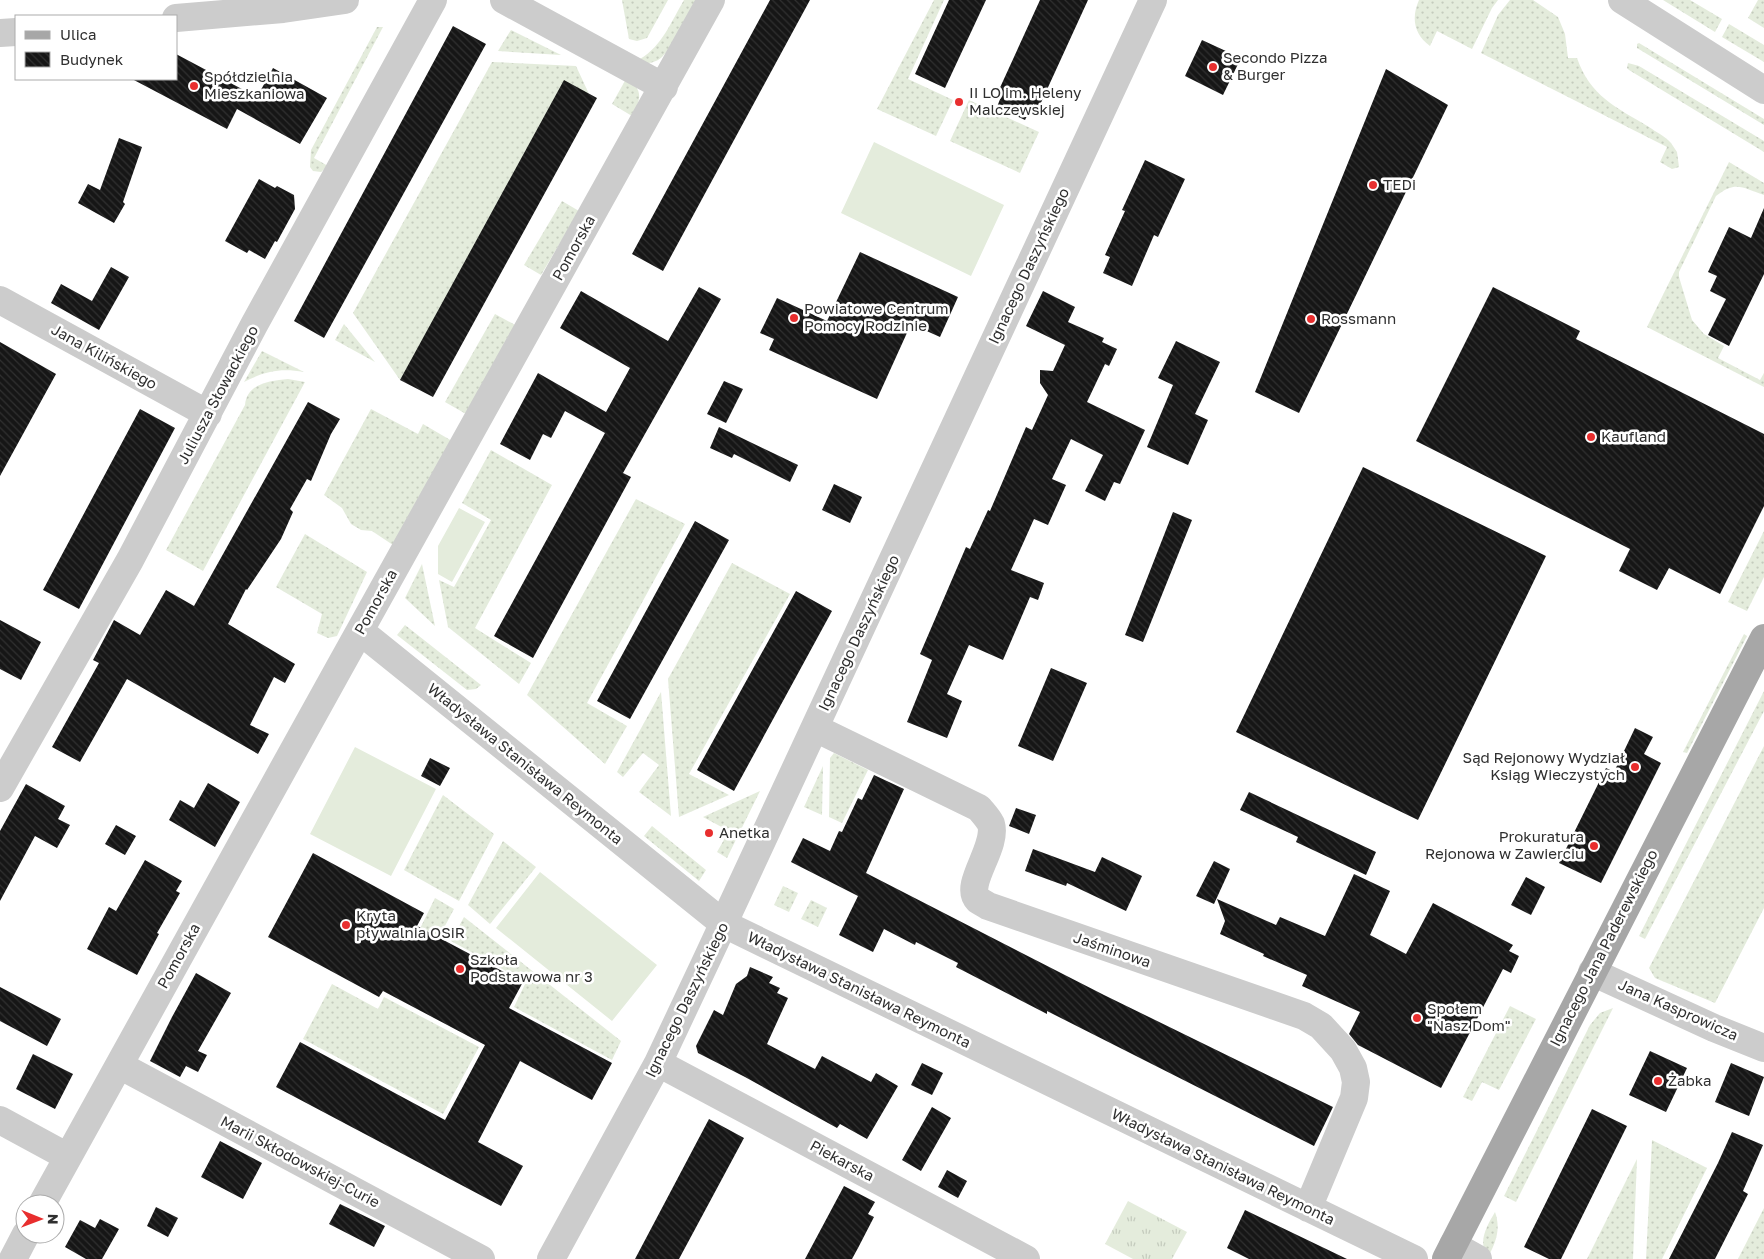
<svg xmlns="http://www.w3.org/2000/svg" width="1764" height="1259" viewBox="0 0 1764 1259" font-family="'Golos Text',sans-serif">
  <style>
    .grass { fill: url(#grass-dots) }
    .park { fill: url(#park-tufts) }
    .pitch { fill: #e4ecdc }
    .building { fill: url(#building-back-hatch) }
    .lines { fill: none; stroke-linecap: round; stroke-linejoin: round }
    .minor { stroke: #ccc; stroke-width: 28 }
    .major { stroke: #a7a7a7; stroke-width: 28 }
    .poi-dot { fill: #e82e2e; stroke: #fff; stroke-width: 2 }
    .labels { text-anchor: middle; stroke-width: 5; stroke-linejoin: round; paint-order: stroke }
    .poi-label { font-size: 15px; fill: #2f2f2f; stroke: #fff; text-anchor: start }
    .street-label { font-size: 15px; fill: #2f2f2f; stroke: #fff }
  </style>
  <defs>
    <pattern id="grass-dots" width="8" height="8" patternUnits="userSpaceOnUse" patternTransform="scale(1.25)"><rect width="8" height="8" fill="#e4ecdc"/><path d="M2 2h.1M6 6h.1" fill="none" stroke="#c4cbbd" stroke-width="1.8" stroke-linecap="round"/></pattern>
    <pattern id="park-tufts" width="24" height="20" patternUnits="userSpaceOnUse" patternTransform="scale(1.25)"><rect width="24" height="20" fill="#e4ecdc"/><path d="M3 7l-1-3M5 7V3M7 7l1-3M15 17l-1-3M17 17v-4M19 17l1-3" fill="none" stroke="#c4cbbd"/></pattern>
    <pattern id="building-back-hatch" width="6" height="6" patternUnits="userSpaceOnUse" patternTransform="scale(1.25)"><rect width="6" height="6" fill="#161616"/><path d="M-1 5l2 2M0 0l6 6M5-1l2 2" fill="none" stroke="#303030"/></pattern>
  </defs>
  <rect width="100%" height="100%" fill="#fff"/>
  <!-- grass -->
  <path class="grass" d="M 622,0 L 668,0 L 647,38 L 637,41 L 629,39 Z
    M 684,0 L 696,0 C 686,18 677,43 662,57 C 656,63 648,63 640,64 L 640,59 C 662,46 671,22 684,0 Z
    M 934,0 L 944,0 L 908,79 L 953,100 L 936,136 L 877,109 Z
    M 1419,0 L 1498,0 L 1492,8 L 1472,49 L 1437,31 L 1430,46 C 1414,34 1411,18 1419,0 Z
    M 1510,0 L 1533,0 L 1558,17 L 1565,34 L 1568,58 L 1577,58 C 1590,96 1616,107 1649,127 C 1656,132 1665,136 1671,143 L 1677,152 L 1679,167 L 1672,169 L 1660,162 L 1667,147 L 1481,53 L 1498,15 Z
    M 1663,0 L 1690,0 L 1722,19 L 1715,32 Z
    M 1758,0 L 1764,0 L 1764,28 L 1748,18 Z
    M 1729,24 L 1764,45 L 1764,62 L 1722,37 Z
    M 377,27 L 383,27 L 314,158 L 328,166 L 321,172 L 313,171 L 310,167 L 311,150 Z
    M 511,30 L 561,55 L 498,51 Z
    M 1639,43 L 1764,119 L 1764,125 L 1637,48 L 1637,44 Z
    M 492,62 L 576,66 L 589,94 L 400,380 L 353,313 Z
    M 1628,63 L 1639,66 L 1764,141 L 1764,152 L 1629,70 L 1627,68 Z
    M 626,79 C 644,89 641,99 632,116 L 612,104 Z
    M 969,100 L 1039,132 L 1020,173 L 950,141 Z
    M 1729,162 L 1764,183 L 1764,195 C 1743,188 1736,180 1716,196 L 1679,272 L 1679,277 L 1692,320 L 1704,334 L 1724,346 L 1718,358 L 1760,380 L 1764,373 L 1764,387 L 1647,327 Z
    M 562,201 L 579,211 L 541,275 L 524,265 Z
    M 495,314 L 517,326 L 466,414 L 445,402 Z
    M 344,324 L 375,362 L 335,340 Z
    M 262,351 L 304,372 C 281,368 265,371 244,382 Z
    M 288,379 L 305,382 L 203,571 L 166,550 L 245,405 C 247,383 270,381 288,379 Z
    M 371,409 L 418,434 L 423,424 L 452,441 L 393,545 L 372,531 L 361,530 L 351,524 L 342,508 L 324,495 Z
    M 491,450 L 552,485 L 475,628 L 531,663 L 519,684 L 448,627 L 439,580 L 454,587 L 491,520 L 462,503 Z
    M 636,499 L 685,524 L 587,703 L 627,726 L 605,764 L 527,695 Z
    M 1764,531 L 1764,577 L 1747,611 L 1728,602 Z
    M 305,534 L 367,572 L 337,636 L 328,638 L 317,633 L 322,614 L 276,587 Z
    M 732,563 L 790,594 L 689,774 L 729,795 L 679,817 L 668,679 Z
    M 422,564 L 435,626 L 405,598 Z
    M 405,625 L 481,685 L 476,689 L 467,690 L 397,635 Z
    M 1744,634 L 1747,636 L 1687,753 L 1683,752 Z
    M 1764,691 L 1764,711 L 1645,939 L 1639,936 Z
    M 661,692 L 671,816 L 639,792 L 659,765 L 643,753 L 623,777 L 617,772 Z
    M 1764,746 L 1764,908 L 1715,1003 L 1655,978 L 1649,968 Z
    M 834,753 L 868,770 L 842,823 L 829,817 L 830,758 Z
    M 823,766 L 822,815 L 804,807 Z
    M 760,791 L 727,858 L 717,852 L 729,831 L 703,817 Z
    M 443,795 L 494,834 L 459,901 L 404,870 Z
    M 652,826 L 706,870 L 699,881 L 644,836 Z
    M 503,841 L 536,867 L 490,924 L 468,905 Z
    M 783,886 L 798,893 L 789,912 L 774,905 Z
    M 435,898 L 454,909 L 423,967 L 406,957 Z
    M 811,900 L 827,908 L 818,927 L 801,919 Z
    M 464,917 L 621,1041 L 612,1060 L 514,1007 L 526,982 L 451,941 Z
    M 332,984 L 378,1009 L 384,997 L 479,1047 L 443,1114 L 303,1039 Z
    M 1510,1006 L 1536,1019 L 1499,1090 L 1482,1082 L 1472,1101 L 1463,1097 Z
    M 1613,1008 L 1516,1202 L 1504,1196 L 1590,1025 L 1600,1013 Z
    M 1652,1140 L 1707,1168 L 1662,1259 L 1646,1259 Z
    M 1637,1159 L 1633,1259 L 1587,1259 Z
    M 1764,1208 L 1764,1259 L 1738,1259 Z
    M 1495,1212 C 1501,1229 1496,1242 1488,1257 C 1477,1242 1487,1226 1495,1212 Z"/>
  <!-- park -->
  <path class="park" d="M 1128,1201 L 1187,1232 L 1172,1259 L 1133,1259 L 1105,1244 Z"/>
  <!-- pitch -->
  <path class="pitch" d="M 874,142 L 1004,205 L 971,276 L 841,213 Z
    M 459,508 L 485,522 L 452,582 L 438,574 L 438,546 Z
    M 355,747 L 436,789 L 391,876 L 310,834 Z
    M 540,872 L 657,965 L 612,1021 L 496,928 Z"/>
  <!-- building -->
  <path class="building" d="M 770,0 L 810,0 L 663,271 L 632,254 Z
    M 949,0 L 986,0 L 945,88 L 915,74 Z
    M 1040,0 L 1088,0 L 1039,107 L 1033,104 L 1025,120 L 997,107 L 1002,94 L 998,92 Z
    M 453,26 L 486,44 L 324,338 L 294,321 Z
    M 1202,40 L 1241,58 L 1223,95 L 1185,76 Z
    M 176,54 L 257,97 L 273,68 L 327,98 L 300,144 L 237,109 L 227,129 L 132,79 L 176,79 Z
    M 1386,69 L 1448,105 L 1299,413 L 1255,392 Z
    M 564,80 L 597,98 L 433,397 L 400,380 Z
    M 119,138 L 142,147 L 123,202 L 125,204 L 114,223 L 78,203 L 88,184 L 100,190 Z
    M 1145,160 L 1185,179 L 1158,237 L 1154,235 L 1132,286 L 1103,273 L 1110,257 L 1105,255 L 1125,211 L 1122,210 Z
    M 259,179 L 275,188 L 277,186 L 294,195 L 295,209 L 277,242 L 275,241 L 265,259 L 249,250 L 247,253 L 225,241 Z
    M 1764,208 L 1764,274 L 1729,346 L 1708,335 L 1726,299 L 1710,291 L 1717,276 L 1708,272 L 1729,227 L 1751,238 Z
    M 860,252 L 958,297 L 940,337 L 911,324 L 877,399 L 769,350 L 774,339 L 760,333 L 777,298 L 827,321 Z
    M 111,267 L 129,277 L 99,330 L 51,303 L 61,284 L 92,301 Z
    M 699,287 L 721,299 L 623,473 L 631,477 L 533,658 L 494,636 L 605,433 L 565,411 L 551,438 L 543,434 L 530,460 L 500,444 L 538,373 L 606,412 L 630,368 L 560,328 L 581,291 L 668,341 Z
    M 1493,287 L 1580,331 L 1576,339 L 1764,434 L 1764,506 L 1720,594 L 1669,568 L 1657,590 L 1619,571 L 1630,549 L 1416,441 Z
    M 1043,291 L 1075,307 L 1068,322 L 1104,338 L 1102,342 L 1117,349 L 1109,366 L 1105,364 L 1087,402 L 1145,430 L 1120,484 L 1114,482 L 1105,501 L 1085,491 L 1103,455 L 1071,439 L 1052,479 L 1066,485 L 1048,525 L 1034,519 L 1011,570 L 1044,583 L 1038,600 L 1030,597 L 1003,660 L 969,645 L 947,694 L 962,701 L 947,738 L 907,722 L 932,660 L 920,654 L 966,547 L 970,549 L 988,510 L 990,511 L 1026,427 L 1032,430 L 1048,395 L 1040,383 L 1040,370 L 1053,371 L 1065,345 L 1026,326 Z
    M 1176,341 L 1220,362 L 1195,414 L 1208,420 L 1188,465 L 1147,447 L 1173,385 L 1158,378 Z
    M 0,342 L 56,374 L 0,476 Z
    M 724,381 L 743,389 L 726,423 L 707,414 Z
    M 308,402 L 340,419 L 331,434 L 311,481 L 307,479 L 290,509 L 293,512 L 281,539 L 247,590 L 246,589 L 228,624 L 295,664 L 285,683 L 274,677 L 250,725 L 269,734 L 258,754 L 127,679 L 80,762 L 52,747 L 99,663 L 93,660 L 114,620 L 140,635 L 166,590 L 194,606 Z
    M 140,409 L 175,428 L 79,609 L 43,590 Z
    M 719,427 L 798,465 L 790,482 L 734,454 L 732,458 L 710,448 Z
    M 1363,467 L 1546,556 L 1418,820 L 1236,732 Z
    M 834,484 L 862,497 L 850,523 L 822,510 Z
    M 1173,512 L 1192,520 L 1143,642 L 1125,635 Z
    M 695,521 L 729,540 L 630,719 L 597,701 Z
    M 796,591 L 832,611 L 734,791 L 697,770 Z
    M 0,620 L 41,642 L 21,680 L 0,669 Z
    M 1051,668 L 1087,683 L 1053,761 L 1018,746 Z
    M 1635,728 L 1653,737 L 1644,754 L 1661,763 L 1601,883 L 1559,863 L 1606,768 L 1614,772 Z
    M 430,758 L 450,768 L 440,786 L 421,776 Z
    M 874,775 L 904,789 L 866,873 L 1104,995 L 1333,1107 L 1314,1146 L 1047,1011 L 1047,1014 L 956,967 L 958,963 L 916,942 L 915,945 L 884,929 L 873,952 L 839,935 L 858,896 L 791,862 L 803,838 L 830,851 L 839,831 L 842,832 L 858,798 L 862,800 Z
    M 208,783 L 240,802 L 215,847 L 169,820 L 180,800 L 194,808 Z
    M 26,784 L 65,806 L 58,819 L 70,825 L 57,848 L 35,836 L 0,901 L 0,831 Z
    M 1249,792 L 1376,852 L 1366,875 L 1296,842 L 1298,837 L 1240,810 Z
    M 1016,808 L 1036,815 L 1029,834 L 1009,826 Z
    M 116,825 L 136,836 L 125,855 L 105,844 Z
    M 1033,849 L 1095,872 L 1102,857 L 1142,876 L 1126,911 L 1067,883 L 1066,886 L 1025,871 Z
    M 313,853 L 424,913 L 417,926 L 523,982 L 509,1008 L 612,1063 L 592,1100 L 520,1061 L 478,1142 L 523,1166 L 501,1206 L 276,1087 L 300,1042 L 445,1120 L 485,1045 L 383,991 L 379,997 L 268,937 Z
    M 145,860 L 182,881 L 176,891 L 180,893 L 157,933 L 159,934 L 137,975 L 87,949 L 109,907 L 116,911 Z
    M 1214,861 L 1230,869 L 1214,904 L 1196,896 Z
    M 1354,874 L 1390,891 L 1370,935 L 1406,954 L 1433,903 L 1513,945 L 1509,951 L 1519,956 L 1511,973 L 1503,969 L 1441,1088 L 1358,1045 L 1349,1034 L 1360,1012 L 1302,986 L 1307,975 L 1263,956 L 1264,954 L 1220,934 L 1225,921 L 1217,899 L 1276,925 L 1280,917 L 1325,936 Z
    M 1526,877 L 1545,887 L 1531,915 L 1511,905 Z
    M 750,967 L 773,977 L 769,983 L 780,988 L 777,993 L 788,998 L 767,1044 L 815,1069 L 822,1056 L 871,1082 L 876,1073 L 898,1086 L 867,1139 L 840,1124 L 837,1128 L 745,1077 L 698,1053 L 696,1046 L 714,1010 L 723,1015 L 736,984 L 747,976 Z
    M 196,973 L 231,993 L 198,1051 L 207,1055 L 198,1072 L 186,1066 L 180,1077 L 150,1061 L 172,1017 Z
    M 0,987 L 61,1019 L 47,1046 L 0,1021 Z
    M 1650,1051 L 1687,1068 L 1666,1112 L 1629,1095 Z
    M 33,1054 L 73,1074 L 55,1109 L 16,1089 Z
    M 922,1063 L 943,1073 L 932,1095 L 911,1085 Z
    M 1731,1063 L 1764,1077 L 1749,1116 L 1715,1102 Z
    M 932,1107 L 951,1118 L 921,1171 L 902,1160 Z
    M 1592,1109 L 1627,1126 L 1561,1259 L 1549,1259 L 1524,1247 Z
    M 709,1119 L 744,1138 L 679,1259 L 635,1259 Z
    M 1732,1132 L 1763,1145 L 1743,1191 L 1748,1194 L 1715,1259 L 1669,1259 L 1718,1163 Z
    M 220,1141 L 262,1163 L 243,1199 L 201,1177 Z
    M 947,1170 L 967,1181 L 958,1198 L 938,1187 Z
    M 844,1186 L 875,1202 L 868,1214 L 874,1217 L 858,1248 L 852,1259 L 805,1259 Z
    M 340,1204 L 385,1226 L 374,1247 L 329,1224 Z
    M 156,1207 L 178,1218 L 168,1237 L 147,1226 Z
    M 1245,1210 L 1347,1259 L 1249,1259 L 1227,1248 Z
    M 100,1219 L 119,1229 L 102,1259 L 86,1259 L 65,1247 L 80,1220 L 95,1228 Z"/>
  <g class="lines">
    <!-- minor -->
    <path class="minor" d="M 504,0 L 664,87
      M 1622,0 L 1764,90
      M 176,18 L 283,9 L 345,0
      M 0,33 L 16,32
      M 0,300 L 208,414
      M 360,631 L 724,924 L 1414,1259
      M 815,728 L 979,808 C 983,813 988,818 991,824 C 998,847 963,885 978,900 C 981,902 985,904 988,906 L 1304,1016 L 1321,1026 L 1343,1050 L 1353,1068 L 1356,1082 L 1354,1098 L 1308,1208
      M 0,788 L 130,560 L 254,325 L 433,0
      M 1592,972 L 1714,1028 L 1764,1048
      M 658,1063 L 1026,1259
      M 119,1065 L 481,1259
      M 0,1120 L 68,1157
      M 42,1204 L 338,670 L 711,0
      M 1453,1245 L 1478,1259
      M 13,1259 L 26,1234
      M 551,1259 L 658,1063 L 707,959 L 1153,0"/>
    <!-- major -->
    <path class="major" d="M 1446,1259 L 1764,638"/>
  </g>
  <!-- markers -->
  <g class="poi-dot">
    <circle cx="1213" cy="67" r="5"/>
    <circle cx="194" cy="86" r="5"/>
    <circle cx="959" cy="102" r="5"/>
    <circle cx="1373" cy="185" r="5"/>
    <circle cx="794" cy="318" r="5"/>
    <circle cx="1311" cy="319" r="5"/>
    <circle cx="1591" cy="437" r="5"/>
    <circle cx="1635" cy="767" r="5"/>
    <circle cx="709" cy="833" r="5"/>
    <circle cx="1594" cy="846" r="5"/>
    <circle cx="346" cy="925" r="5"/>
    <circle cx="460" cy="969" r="5"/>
    <circle cx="1417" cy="1018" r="5"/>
    <circle cx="1658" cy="1081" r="5"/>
  </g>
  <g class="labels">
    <!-- poi labels -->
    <g class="poi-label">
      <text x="1223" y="63">Secondo Pizza<tspan x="1223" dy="17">&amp; Burger</tspan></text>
      <text x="204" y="82">Spółdzielnia<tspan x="204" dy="17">Mieszkaniowa</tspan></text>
      <text x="969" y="98">II LO im. Heleny<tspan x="969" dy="17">Malczewskiej</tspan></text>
      <text x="1383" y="190">TEDi</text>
      <text x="804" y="314">Powiatowe Centrum<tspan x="804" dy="17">Pomocy Rodzinie</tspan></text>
      <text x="1321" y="324">Rossmann</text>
      <text x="1601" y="442">Kaufland</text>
      <text x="1625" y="763" text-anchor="end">Sąd Rejonowy Wydział<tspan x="1625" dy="17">Ksiąg Wieczystych</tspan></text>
      <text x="719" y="838">Anetka</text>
      <text x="1584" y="842" text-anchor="end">Prokuratura<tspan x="1584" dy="17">Rejonowa w Zawierciu</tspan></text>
      <text x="356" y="921">Kryta<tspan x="356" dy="17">pływalnia OSiR</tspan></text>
      <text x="470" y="965">Szkoła<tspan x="470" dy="17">Podstawowa nr 3</tspan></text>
      <text x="1427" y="1014">Społem<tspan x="1427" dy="17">"Nasz Dom"</tspan></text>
      <text x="1668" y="1086">Żabka</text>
    </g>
    <!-- street labels -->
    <g class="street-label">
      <text transform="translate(574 248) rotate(-61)" y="5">Pomorska</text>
      <text transform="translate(1029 266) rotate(-65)" y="5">Ignacego Daszyńskiego</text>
      <text transform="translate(104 357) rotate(29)" y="5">Jana Kilińskiego</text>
      <text transform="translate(218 395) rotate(-62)" y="5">Juliusza Słowackiego</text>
      <text transform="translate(376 602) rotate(-61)" y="5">Pomorska</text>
      <text transform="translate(859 633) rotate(-65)" y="5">Ignacego Daszyńskiego</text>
      <text transform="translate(525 764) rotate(39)" y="5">Władysława Stanisława Reymonta</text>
      <text transform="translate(1604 948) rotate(-63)" y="5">Ignacego Jana Paderewskiego</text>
      <text transform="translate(1112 950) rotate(19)" y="5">Jaśminowa</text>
      <text transform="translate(179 956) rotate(-61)" y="5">Pomorska</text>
      <text transform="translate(859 990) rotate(26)" y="5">Władysława Stanisława Reymonta</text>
      <text transform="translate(687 1000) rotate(-64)" y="5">Ignacego Daszyńskiego</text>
      <text transform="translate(1678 1010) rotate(24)" y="5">Jana Kasprowicza</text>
      <text transform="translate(842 1161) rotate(28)" y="5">Piekarska</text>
      <text transform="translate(300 1162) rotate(28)" y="5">Marii Skłodowskiej-Curie</text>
      <text transform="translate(1223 1167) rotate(26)" y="5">Władysława Stanisława Reymonta</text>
    </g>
  </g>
  <!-- legend -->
  <rect x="15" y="15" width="162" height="65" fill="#ffffff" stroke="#acacac"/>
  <rect x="25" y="31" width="25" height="8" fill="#a7a7a7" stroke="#acacac"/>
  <text x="60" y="40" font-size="15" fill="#2f2f2f">Ulica</text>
  <rect x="25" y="52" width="25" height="15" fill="url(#building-back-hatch)" stroke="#acacac"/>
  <text x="60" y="65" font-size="15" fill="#2f2f2f">Budynek</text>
  <!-- north arrow -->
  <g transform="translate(40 1219) rotate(91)"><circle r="24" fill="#ffffff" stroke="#acacac"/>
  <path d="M0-4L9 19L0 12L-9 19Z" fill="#e82e2e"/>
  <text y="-8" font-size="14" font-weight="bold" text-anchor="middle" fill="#2f2f2f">N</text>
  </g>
</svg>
